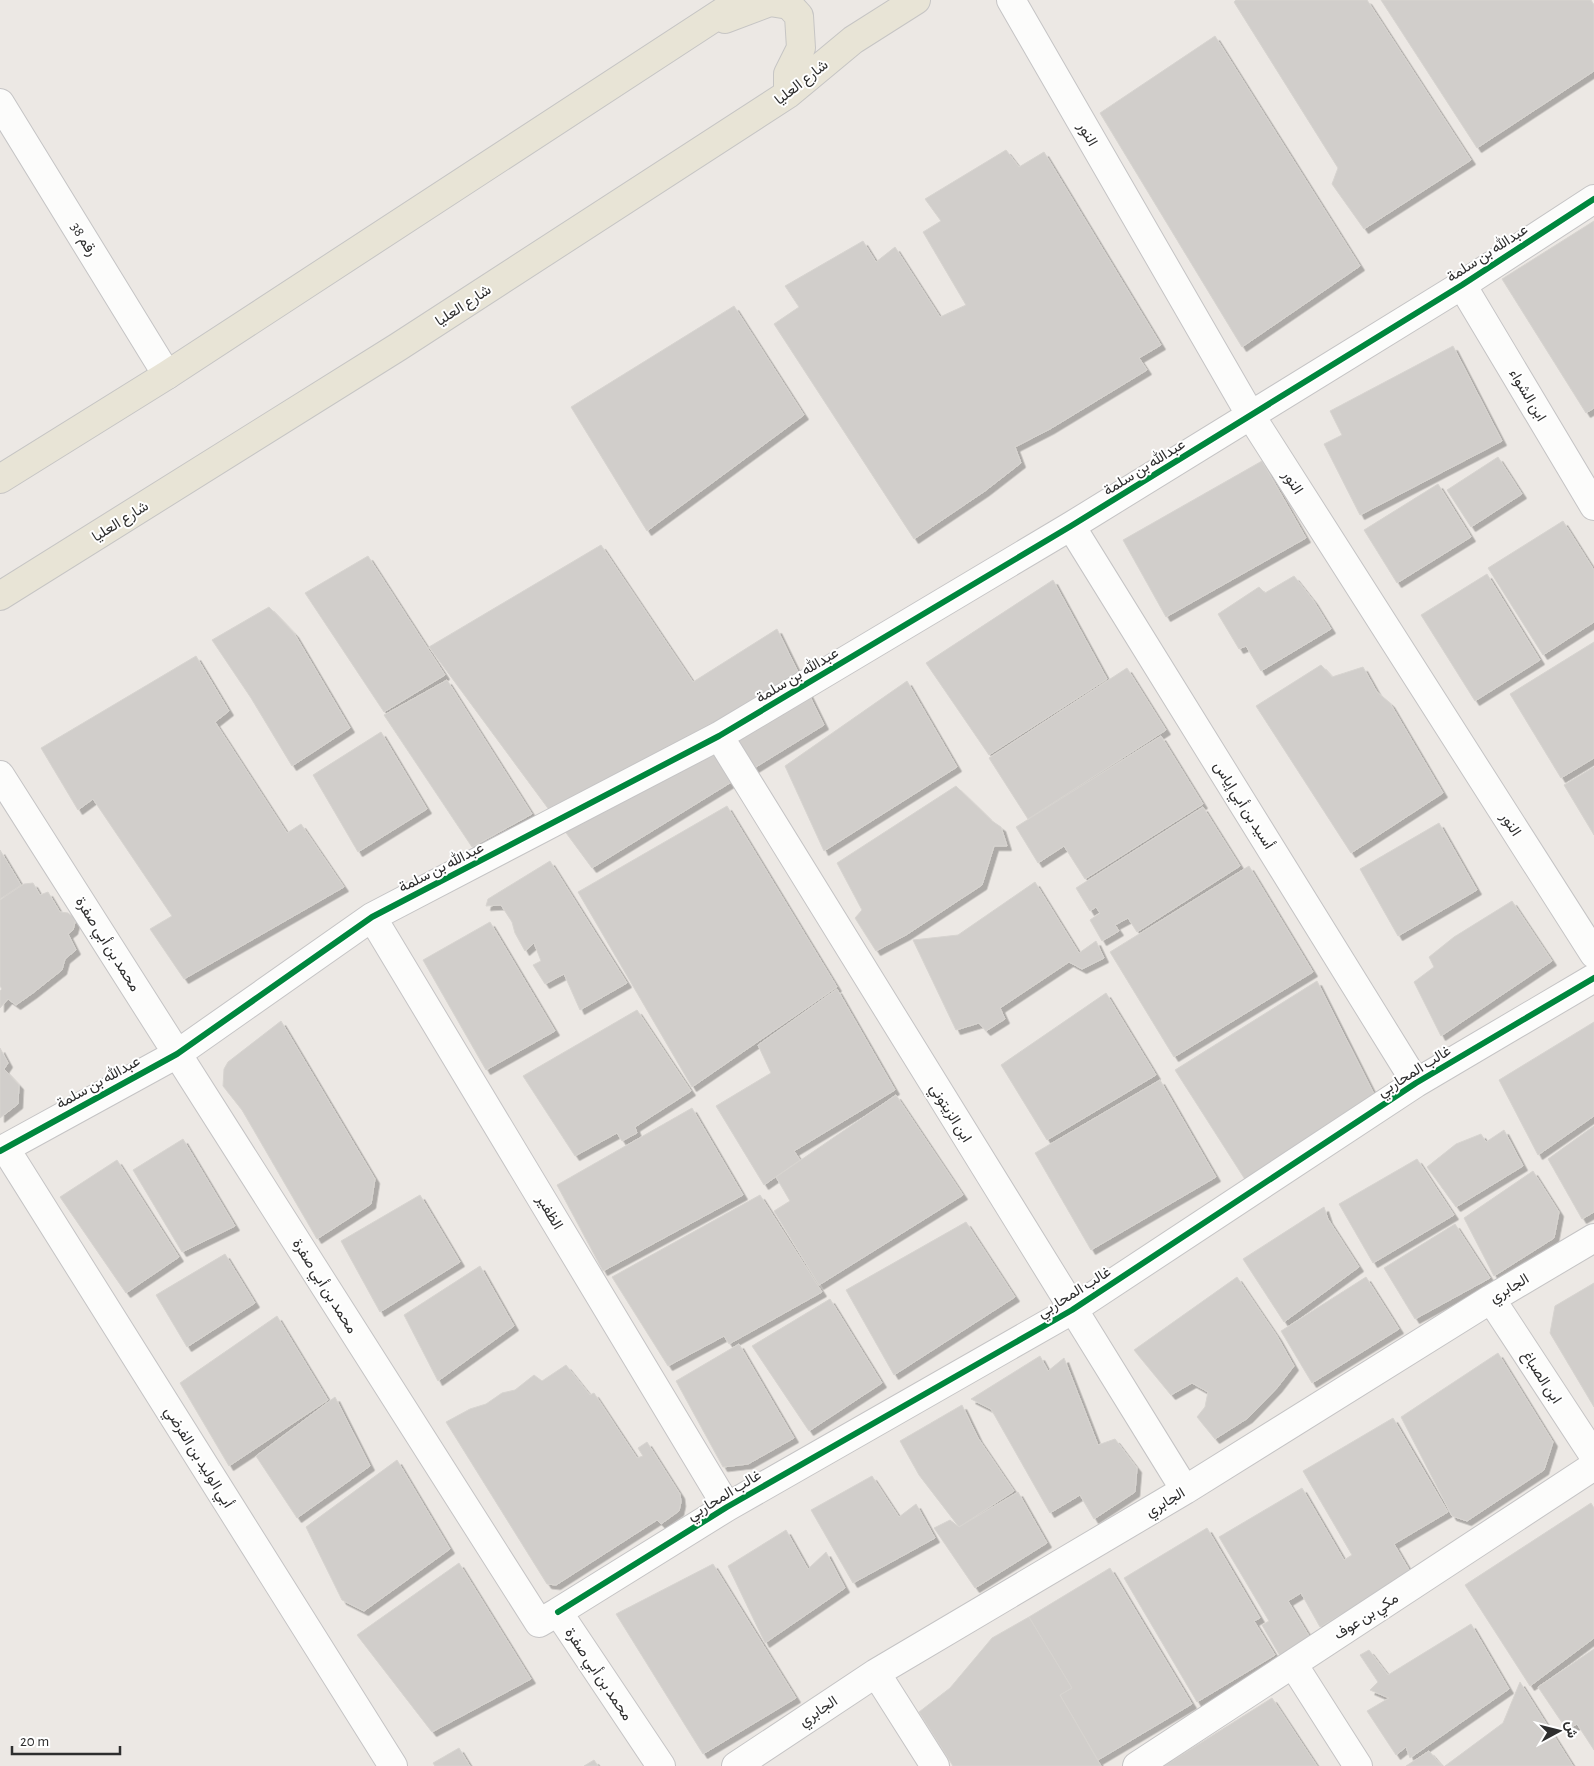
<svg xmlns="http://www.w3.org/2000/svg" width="1594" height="1766" viewBox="0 0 1594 1766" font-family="'Alegreya Sans',Vazirmatn,sans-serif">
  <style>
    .building { fill: #d1cecb; stroke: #d7d4d0; filter: url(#shadow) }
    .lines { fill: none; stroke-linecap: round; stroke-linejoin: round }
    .minor-casing { stroke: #c5c4c5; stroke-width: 30 }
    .major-casing { stroke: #c6c5c4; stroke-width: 30 }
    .minor { stroke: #fcfcfb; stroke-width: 28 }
    .major { stroke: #e8e4d6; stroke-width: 28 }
    .cycleway-casing { stroke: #fff; stroke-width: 9 }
    .cycleway { stroke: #00873e; stroke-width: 6 }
    .labels { text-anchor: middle; stroke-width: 4; stroke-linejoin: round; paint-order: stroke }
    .street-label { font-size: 15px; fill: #2e2e2e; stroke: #fff }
  </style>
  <defs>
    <filter id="shadow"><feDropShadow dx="4.5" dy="4.5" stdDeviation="0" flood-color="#0004"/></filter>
  </defs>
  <rect width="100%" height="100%" fill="#ece8e4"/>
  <!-- building -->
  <path class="building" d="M 1236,0 L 1367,0 L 1471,160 L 1364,229 L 1332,184 L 1338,168 L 1234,2 Z
    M 1381,0 L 1591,0 L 1594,5 L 1594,71 L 1477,148 Z
    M 1215,36 L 1360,266 L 1242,347 L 1100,113 Z
    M 1006,150 L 1019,167 L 1044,152 L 1161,345 L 1139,358 L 1147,370 L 1050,429 L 1015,447 L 1021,463 L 985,491 L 914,539 L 774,324 L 799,307 L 785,286 L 863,241 L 876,262 L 895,247 L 940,317 L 966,305 L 923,232 L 941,221 L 925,199 Z
    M 1594,221 L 1594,408 L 1586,413 L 1502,279 Z
    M 734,306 L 804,415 L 647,531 L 571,407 Z
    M 1453,346 L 1502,441 L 1360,515 L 1324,444 L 1342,435 L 1330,411 Z
    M 1498,457 L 1522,494 L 1471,527 L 1447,490 Z
    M 1262,461 L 1306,538 L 1166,617 L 1123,540 Z
    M 1438,484 L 1471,537 L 1397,583 L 1364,530 Z
    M 1563,521 L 1594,570 L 1594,622 L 1543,655 L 1488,568 Z
    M 601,545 L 693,682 L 777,629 L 824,725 L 592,868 L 429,647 Z
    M 368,556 L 445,675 L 384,712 L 305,593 Z
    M 1487,574 L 1540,660 L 1475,701 L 1421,615 Z
    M 1294,576 L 1313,600 L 1331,629 L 1261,671 L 1246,646 L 1239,649 L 1218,614 L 1259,587 L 1265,593 Z
    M 1053,580 L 1107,679 L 989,755 L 926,663 Z
    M 269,607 L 294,633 L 350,728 L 292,766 L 251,698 L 212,640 Z
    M 1594,642 L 1594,758 L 1561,778 L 1510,694 Z
    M 196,656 L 229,711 L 215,722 L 287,833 L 301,824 L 344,887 L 184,979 L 150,929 L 172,916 L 93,799 L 78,810 L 41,748 Z
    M 1321,665 L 1332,677 L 1363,667 L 1377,692 L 1390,703 L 1443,793 L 1351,853 L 1256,706 Z
    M 1127,668 L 1166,730 L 1028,819 L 989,758 Z
    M 447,680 L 532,814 L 472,847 L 384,715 Z
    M 907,681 L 957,767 L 824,851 L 785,766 Z
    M 381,732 L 427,809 L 358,852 L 313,775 Z
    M 1161,736 L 1203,804 L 1085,879 L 1064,846 L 1038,863 L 1016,827 Z
    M 1594,767 L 1594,835 L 1564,785 Z
    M 956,786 L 992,821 L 1001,827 L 1007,846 L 994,846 L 982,885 L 906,935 L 876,951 L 855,918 L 862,910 L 837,863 Z
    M 727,806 L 837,987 L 692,1087 L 578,892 Z
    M 1203,807 L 1240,866 L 1137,932 L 1128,918 L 1115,925 L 1119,931 L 1102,941 L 1090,920 L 1100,913 L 1096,907 L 1090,911 L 1076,888 Z
    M 1439,823 L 1477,890 L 1398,936 L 1360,869 Z
    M 0,850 L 21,885 L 0,899 Z
    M 550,861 L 627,983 L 580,1010 L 564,974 L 545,984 L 533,965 L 541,961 L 534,943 L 525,951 L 515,933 L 512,922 L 501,905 L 486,906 L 488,899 Z
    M 1249,866 L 1313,972 L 1174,1057 L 1110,952 Z
    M 1035,882 L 1079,953 L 1096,941 L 1104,958 L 1082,969 L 1069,962 L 1000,1008 L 1005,1019 L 986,1031 L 979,1023 L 956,1030 L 913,940 L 958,935 Z
    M 33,883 L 40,895 L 48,892 L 60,912 L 68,913 L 76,919 L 73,930 L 68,934 L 76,950 L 65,959 L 62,970 L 33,993 L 16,1005 L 8,999 L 0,1008 L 0,991 L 2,989 L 0,986 L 0,900 L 24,884 Z
    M 1512,901 L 1552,961 L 1441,1036 L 1414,982 L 1434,967 L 1429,957 L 1454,937 Z
    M 490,922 L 555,1031 L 486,1070 L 423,960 Z
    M 1317,981 L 1375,1096 L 1246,1181 L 1175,1070 Z
    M 837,989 L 895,1090 L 794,1151 L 800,1160 L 764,1185 L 716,1106 L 771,1073 L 758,1045 Z
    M 1106,993 L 1156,1075 L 1047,1140 L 1001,1065 Z
    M 637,1010 L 691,1091 L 635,1127 L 637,1133 L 622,1141 L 617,1133 L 575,1156 L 523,1076 Z
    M 281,1021 L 375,1179 L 371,1204 L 317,1239 L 242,1110 L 223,1086 L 224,1069 L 228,1062 Z
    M 1594,1022 L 1594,1116 L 1538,1155 L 1499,1080 Z
    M 0,1048 L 8,1063 L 4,1069 L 19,1085 L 18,1104 L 0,1118 Z
    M 1160,1080 L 1216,1177 L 1091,1250 L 1035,1153 Z
    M 896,1095 L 963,1195 L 819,1285 L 774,1211 L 790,1201 L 776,1177 Z
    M 692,1108 L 743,1195 L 603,1271 L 557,1185 Z
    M 1594,1126 L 1594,1212 L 1582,1219 L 1548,1159 Z
    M 1504,1130 L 1523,1166 L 1456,1207 L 1427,1167 L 1456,1144 L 1481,1134 L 1486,1142 Z
    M 183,1139 L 235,1226 L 182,1252 L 133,1170 Z
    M 1417,1159 L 1454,1215 L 1373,1263 L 1339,1204 Z
    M 117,1160 L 179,1257 L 126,1293 L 60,1197 Z
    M 1533,1171 L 1559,1212 L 1554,1238 L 1494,1276 L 1464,1218 Z
    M 420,1195 L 460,1262 L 380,1312 L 341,1241 Z
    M 760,1195 L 822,1292 L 729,1344 L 724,1336 L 668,1366 L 612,1277 Z
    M 1324,1207 L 1328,1219 L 1359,1267 L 1284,1322 L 1243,1259 Z
    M 966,1222 L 1015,1297 L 894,1375 L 846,1290 Z
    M 1455,1224 L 1490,1278 L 1415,1319 L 1384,1268 Z
    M 225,1254 L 255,1303 L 187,1347 L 156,1295 Z
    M 480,1266 L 514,1326 L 438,1381 L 404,1315 Z
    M 1237,1277 L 1277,1336 L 1294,1366 L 1277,1388 L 1248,1418 L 1215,1439 L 1197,1417 L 1205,1407 L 1208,1392 L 1192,1383 L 1171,1395 L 1134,1350 Z
    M 1366,1277 L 1399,1329 L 1312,1383 L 1281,1331 Z
    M 1594,1283 L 1594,1407 L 1550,1333 L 1555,1306 Z
    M 830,1299 L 882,1383 L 809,1431 L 752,1346 Z
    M 277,1316 L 328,1400 L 229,1466 L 180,1383 Z
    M 739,1344 L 794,1438 L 748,1464 L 723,1467 L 676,1381 Z
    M 1498,1353 L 1553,1442 L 1544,1470 L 1467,1521 L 1452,1516 L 1401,1417 Z
    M 1040,1356 L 1048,1371 L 1064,1358 L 1098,1445 L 1115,1439 L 1137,1468 L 1135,1492 L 1094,1519 L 1080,1495 L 1050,1513 L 991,1409 L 971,1399 Z
    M 566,1365 L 590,1395 L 594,1393 L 637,1458 L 643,1456 L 638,1448 L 647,1442 L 680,1494 L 681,1502 L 679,1511 L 661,1524 L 657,1520 L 556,1585 L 547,1584 L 446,1422 L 470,1409 L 486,1404 L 502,1393 L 515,1390 L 534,1375 L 542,1381 Z
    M 335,1397 L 370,1466 L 297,1518 L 256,1456 Z
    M 962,1405 L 978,1438 L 1014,1491 L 959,1527 L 919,1475 L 900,1441 Z
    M 1393,1418 L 1448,1512 L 1394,1544 L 1411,1573 L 1320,1627 L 1301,1593 L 1288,1601 L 1314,1644 L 1283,1661 L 1262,1625 L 1269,1621 L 1219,1537 L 1302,1488 L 1344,1560 L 1352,1555 L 1303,1471 Z
    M 397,1460 L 450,1549 L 364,1611 L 342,1600 L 306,1527 Z
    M 872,1476 L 899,1517 L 916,1504 L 935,1538 L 853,1583 L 811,1510 Z
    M 1018,1492 L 1047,1543 L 975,1588 L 934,1528 L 950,1520 L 959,1527 Z
    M 1591,1503 L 1594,1508 L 1594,1638 L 1530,1686 L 1465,1585 Z
    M 1207,1528 L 1260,1618 L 1254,1621 L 1275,1655 L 1197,1702 L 1124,1578 Z
    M 786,1530 L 808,1569 L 826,1552 L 845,1588 L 765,1643 L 728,1566 Z
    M 459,1563 L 531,1679 L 432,1732 L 357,1635 Z
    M 713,1564 L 796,1698 L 703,1754 L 616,1614 Z
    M 1110,1568 L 1192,1704 L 1098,1760 L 1060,1695 L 1072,1688 L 1029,1617 Z
    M 1029,1617 L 1072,1688 L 1060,1695 L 1101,1766 L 953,1766 L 919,1712 L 950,1688 L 992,1638 Z
    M 1471,1624 L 1509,1689 L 1410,1758 L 1406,1747 L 1396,1755 L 1367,1711 L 1389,1698 L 1370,1690 L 1378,1682 L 1360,1655 L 1369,1650 L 1388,1675 Z
    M 1594,1649 L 1594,1750 L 1577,1724 L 1567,1730 L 1538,1687 Z
    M 1520,1682 L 1573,1766 L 1445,1766 L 1503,1723 Z
    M 1272,1698 L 1317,1766 L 1164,1766 Z
    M 459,1748 L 470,1766 L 435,1766 L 433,1763 Z
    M 1429,1751 L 1442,1766 L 1406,1766 Z
    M 594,1760 L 598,1766 L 584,1766 Z"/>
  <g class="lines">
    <!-- minor casing -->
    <g class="minor-casing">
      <path id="minor" d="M 1011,0 L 1251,416 L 1594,954
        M 0,103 L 167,375
        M 1462,285 L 1594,506
        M 1071,526 L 1416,1083
        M 719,736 L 1185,1490
        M 0,775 L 539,1623 L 558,1612 L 661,1766
        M 372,917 L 727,1507
        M 5,1148 L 393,1766
        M 0,1151 L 177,1054 L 372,917 L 719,736 L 1071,526 L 1462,285 L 1594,199
        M 1491,1299 L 1594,1456
        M 558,1612 L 727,1507 L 1072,1310 L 1416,1083 L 1594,978
        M 1293,1664 L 1358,1766
        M 876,1673 L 935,1766
        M 736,1766 L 876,1673 L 1185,1490 L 1491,1299 L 1594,1238
        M 1137,1766 L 1594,1466"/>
    </g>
    <!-- major casing -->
    <g class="major-casing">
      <path id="major" d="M 725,19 L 770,2 L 789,5 L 799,16 L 801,48 L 788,74 L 788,94
        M 0,479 L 167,375 L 741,0
        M 0,596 L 398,347 L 788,94 L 853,40 L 916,0"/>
    </g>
    <!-- minor -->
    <use href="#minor" class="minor"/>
    <!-- major -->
    <use href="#major" class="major"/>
    <!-- cycleway casing -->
    <g class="cycleway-casing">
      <path id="cycleway" d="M 0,1151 L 177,1054 L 372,917 L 719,736 L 1071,526 L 1462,285 L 1594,199
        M 558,1612 L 727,1507 L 1072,1310 L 1416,1083 L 1594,978"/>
    </g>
    <!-- cycleway -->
    <use href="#cycleway" class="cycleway"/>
  </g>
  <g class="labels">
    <!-- street labels -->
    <g class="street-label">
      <text transform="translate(801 82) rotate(-38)" y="5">شارع العليا</text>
      <text transform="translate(1088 134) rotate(60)" y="5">النور</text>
      <text transform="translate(84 239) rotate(58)" y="5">رقم 38</text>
      <text transform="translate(1487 253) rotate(-33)" y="5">عبدالله بن سلمة</text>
      <text transform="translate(463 305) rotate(-33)" y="5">شارع العليا</text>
      <text transform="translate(1528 395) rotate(59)" y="5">ابن الشواء</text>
      <text transform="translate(1144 467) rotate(-32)" y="5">عبدالله بن سلمة</text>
      <text transform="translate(1293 482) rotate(57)" y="5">النور</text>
      <text transform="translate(120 521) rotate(-32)" y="5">شارع العليا</text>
      <text transform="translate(797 675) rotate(-31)" y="5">عبدالله بن سلمة</text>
      <text transform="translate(1244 805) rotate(58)" y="5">أسيد بن أبي إياس</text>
      <text transform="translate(1511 824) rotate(57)" y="5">النور</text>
      <text transform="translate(441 867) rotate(-27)" y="5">عبدالله بن سلمة</text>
      <text transform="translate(108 944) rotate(58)" y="5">محمد بن أبي صفرة</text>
      <text transform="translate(1414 1071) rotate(-32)" y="5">غالب المحاربي</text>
      <text transform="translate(98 1082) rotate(-29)" y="5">عبدالله بن سلمة</text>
      <text transform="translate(951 1113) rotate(58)" y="5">ابن الزيتوني</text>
      <text transform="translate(550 1212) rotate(59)" y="5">الظفير</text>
      <text transform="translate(325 1286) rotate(58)" y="5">محمد بن أبي صفرة</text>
      <text transform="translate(1509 1288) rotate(-31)" y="5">الجابري</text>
      <text transform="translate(1074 1292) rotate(-32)" y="5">غالب المحاربي</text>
      <text transform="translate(1542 1377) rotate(57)" y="5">ابن الصباغ</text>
      <text transform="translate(199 1457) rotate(58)" y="5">أبي الوليد بن الفرضي</text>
      <text transform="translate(724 1495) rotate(-31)" y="5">غالب المحاربي</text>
      <text transform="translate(1165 1502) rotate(-31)" y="5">الجابري</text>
      <text transform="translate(1366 1616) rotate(-33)" y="5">مكي بن عوف</text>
      <text transform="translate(599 1674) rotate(56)" y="5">محمد بن أبي صفرة</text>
      <text transform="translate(818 1711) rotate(-34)" y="5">الجابري</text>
    </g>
  </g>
  <!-- north arrow -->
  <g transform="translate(1559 1731) rotate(83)" stroke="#ffffff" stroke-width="4" paint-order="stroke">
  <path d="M0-4L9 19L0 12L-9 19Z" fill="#2e2e2e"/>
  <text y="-8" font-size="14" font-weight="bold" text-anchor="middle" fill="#2e2e2e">ش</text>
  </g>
  <!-- scale -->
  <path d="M12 1746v8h108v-8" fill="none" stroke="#2e2e2e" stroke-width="2.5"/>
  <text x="20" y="1746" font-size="15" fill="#2e2e2e" stroke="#ffffff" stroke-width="4" paint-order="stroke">20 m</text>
</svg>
